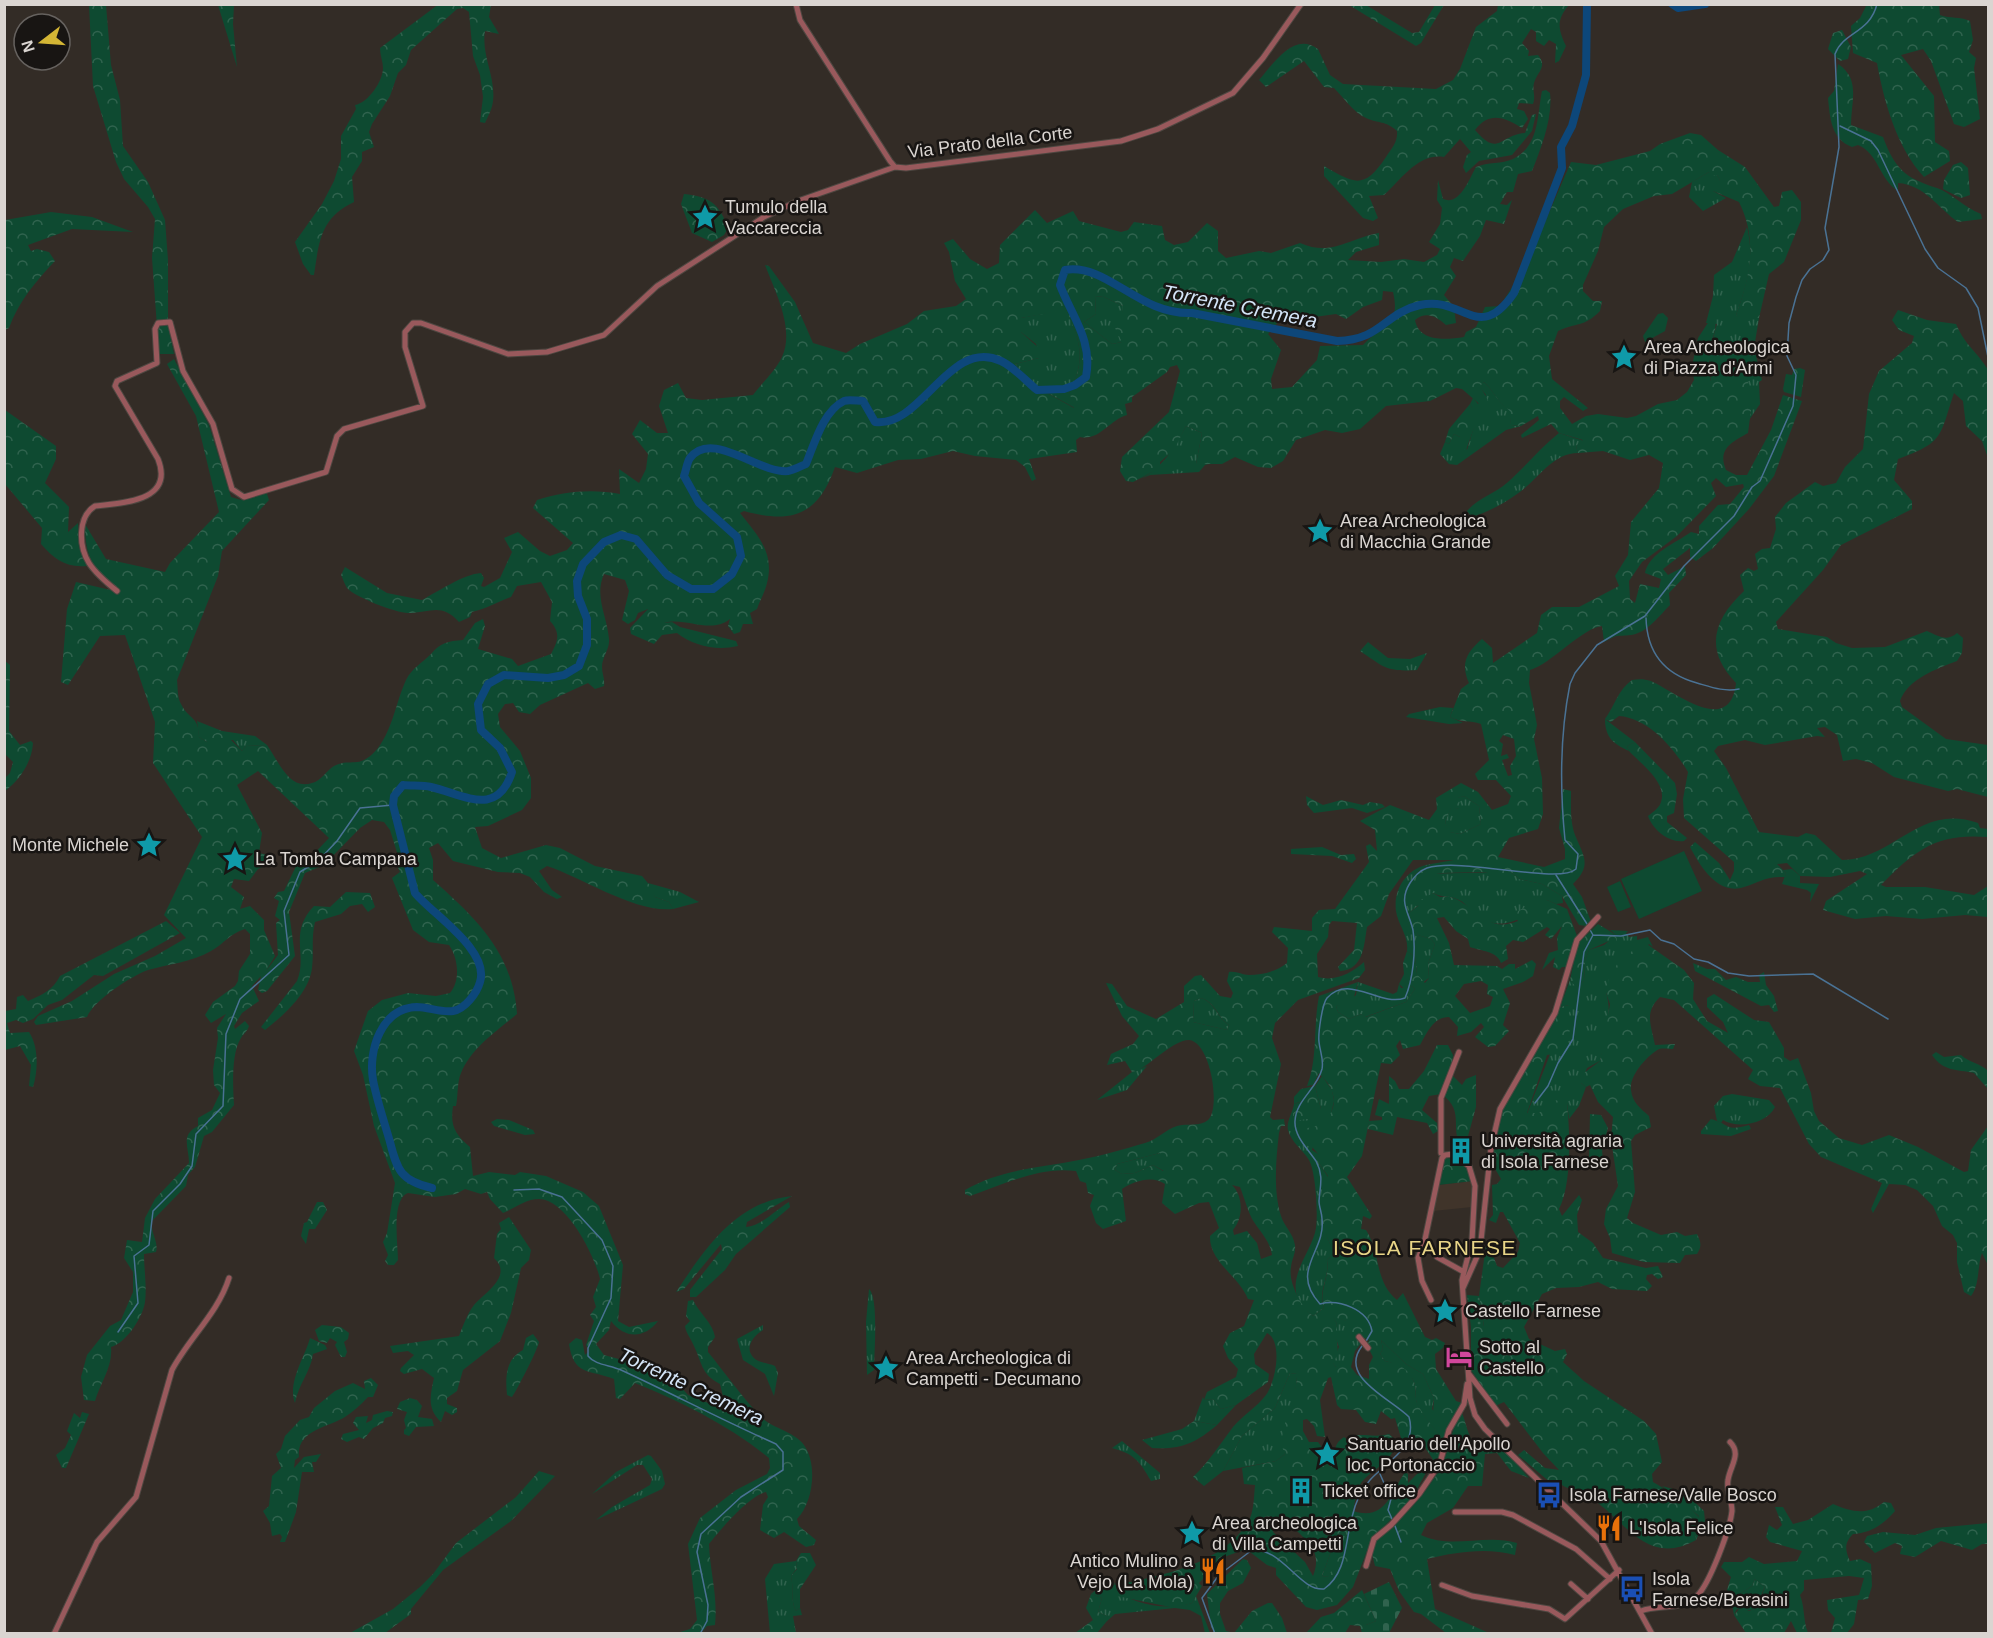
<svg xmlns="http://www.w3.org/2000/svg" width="1993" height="1638" viewBox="0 0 1993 1638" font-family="Arial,sans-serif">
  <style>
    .built { fill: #40342a }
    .grass { fill: url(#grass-tufts) }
    .forest { fill: url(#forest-crowns); fill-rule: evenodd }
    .cemetery { fill: url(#cemetery-stones) }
    .garden { fill: url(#garden-dots) }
    .pitch { fill: #0e4a31 }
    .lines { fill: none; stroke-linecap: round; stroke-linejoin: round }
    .stream { stroke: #4a7294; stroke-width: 1.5 }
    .river { stroke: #0d477a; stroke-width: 8 }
    .minor-casing { stroke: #4e4741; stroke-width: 7 }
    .minor { stroke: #99595c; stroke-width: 5 }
    .labels { text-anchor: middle; stroke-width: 5; stroke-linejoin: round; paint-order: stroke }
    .street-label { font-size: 18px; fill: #dad5d1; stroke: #181513 }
    .poi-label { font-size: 18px; fill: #dad5d1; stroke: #181513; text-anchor: start }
    .water-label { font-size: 20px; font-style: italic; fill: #d4e5f8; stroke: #181513 }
    .quarter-label { font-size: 21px; letter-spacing: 1.5px; fill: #e9d587; stroke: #181513 }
  </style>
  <defs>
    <pattern id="grass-tufts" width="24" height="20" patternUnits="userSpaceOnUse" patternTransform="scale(1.5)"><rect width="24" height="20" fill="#0e4a31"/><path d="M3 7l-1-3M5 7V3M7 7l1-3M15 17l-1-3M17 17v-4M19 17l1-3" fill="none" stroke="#30634e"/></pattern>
    <pattern id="forest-crowns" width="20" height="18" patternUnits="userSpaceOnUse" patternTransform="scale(1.5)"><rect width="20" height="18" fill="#0e4a31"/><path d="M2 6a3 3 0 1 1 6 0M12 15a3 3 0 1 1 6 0" fill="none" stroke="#30634e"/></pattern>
    <pattern id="cemetery-stones" width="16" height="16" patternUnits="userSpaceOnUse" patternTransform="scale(1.5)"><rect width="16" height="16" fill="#0e4a31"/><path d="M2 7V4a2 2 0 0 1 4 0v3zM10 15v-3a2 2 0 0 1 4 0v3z" fill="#30634e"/></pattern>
    <pattern id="garden-dots" width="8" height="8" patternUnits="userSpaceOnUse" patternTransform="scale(1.5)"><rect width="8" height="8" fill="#0e4a31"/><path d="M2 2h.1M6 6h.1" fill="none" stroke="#30634e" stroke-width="1.8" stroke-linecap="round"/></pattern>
  </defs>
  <rect width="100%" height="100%" fill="#332c26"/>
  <!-- built -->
  <path class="built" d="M 1473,1181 L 1472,1207 L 1433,1211 L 1438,1185 Z"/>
  <!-- grass -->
  <path class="grass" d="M 1709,172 L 1717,175 L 1720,180 L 1713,191 L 1726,198 L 1703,211 L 1689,197 L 1692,182 Z
    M 1747,227 C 1755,259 1747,285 1736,315 L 1740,318 L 1759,318 L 1754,348 L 1762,380 L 1759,382 L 1760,404 L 1749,420 L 1751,410 L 1714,379 L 1710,382 L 1713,369 L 1708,357 L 1717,324 L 1706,323 L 1713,296 L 1714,275 L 1732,262 Z
    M 1095,296 L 1104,297 L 1123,306 L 1122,342 L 1112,344 L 1084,322 L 1096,314 Z
    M 1066,309 C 1080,340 1087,360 1069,391 L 1075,408 L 1029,383 L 1015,364 L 1039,358 L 1036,344 L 1021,332 L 1021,318 Z
    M 1663,313 L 1668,318 L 1665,331 L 1645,342 L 1643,336 L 1658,314 Z
    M 1484,382 C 1494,391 1498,403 1510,410 L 1511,425 L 1521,426 L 1506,430 L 1457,465 L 1449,464 L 1440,454 L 1445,442 L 1449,444 L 1454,434 L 1460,437 L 1467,450 L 1477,417 L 1471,417 L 1472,408 L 1470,404 L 1473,398 L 1478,404 L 1486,395 L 1479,386 Z
    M 1186,426 L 1202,433 L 1196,464 L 1216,462 L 1205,465 L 1199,472 L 1150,475 L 1140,479 C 1162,469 1175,447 1186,426 Z
    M 1559,433 L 1584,441 L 1576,446 L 1578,453 C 1552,453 1537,481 1517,494 C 1503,504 1488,512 1472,517 L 1467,511 C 1479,497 1495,494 1508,482 C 1526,466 1540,448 1559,433 Z
    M 1368,642 L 1388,658 L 1410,659 L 1427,653 L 1417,670 C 1386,672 1384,667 1360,651 Z
    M 1440,707 L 1453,708 L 1450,717 L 1463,723 L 1449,724 L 1406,717 L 1409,714 Z
    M 1605,719 L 1635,742 L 1627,746 L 1629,751 C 1613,744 1605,737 1605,719 Z
    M 197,721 L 222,731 L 255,736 L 267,745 L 246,746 L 242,751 L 233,740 L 207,742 L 199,737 Z
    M 1464,796 L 1479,806 L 1481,824 L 1460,834 L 1449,832 L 1445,822 L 1451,807 L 1459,809 L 1457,798 Z
    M 1431,864 L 1414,874 L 1511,872 L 1519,879 L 1542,884 L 1562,896 L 1563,903 L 1556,904 L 1547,900 C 1526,916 1503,935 1476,915 C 1470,911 1466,903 1459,900 C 1450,895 1442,898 1433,893 L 1409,913 L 1418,935 L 1431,939 L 1435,944 L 1428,964 L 1429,978 L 1422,983 L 1417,974 L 1415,957 L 1407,951 C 1409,936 1398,925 1396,911 C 1393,888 1408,867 1431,864 Z
    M 1792,869 L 1800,876 L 1800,883 L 1819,884 L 1810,902 L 1811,893 L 1807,890 L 1782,884 L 1786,873 L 1783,870 Z
    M 648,883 L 680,892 L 699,902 L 673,909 L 669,902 L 655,897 Z
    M 1610,930 L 1628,931 L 1626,933 L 1629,937 L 1637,936 L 1637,940 L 1648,937 L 1653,947 L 1649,944 L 1606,993 C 1613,1012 1605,1040 1600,1061 L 1587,1068 L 1581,1083 L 1586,1087 L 1579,1106 L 1569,1119 L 1567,1103 L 1539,1113 L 1527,1114 L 1569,1005 L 1560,1007 L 1570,980 L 1576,986 L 1584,981 L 1585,961 L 1589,950 L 1604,945 L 1616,935 Z
    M 1358,982 L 1393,994 L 1397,992 L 1399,984 L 1401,988 L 1412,986 L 1415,989 L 1406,1002 L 1365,1017 L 1361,1014 L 1349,1019 L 1338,1012 L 1336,1006 L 1345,1003 L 1356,995 Z
    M 1201,998 C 1216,1003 1217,1018 1229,1025 L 1227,1030 L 1193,1022 L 1194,1001 Z
    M 1147,1066 L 1127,1090 L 1097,1100 L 1132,1072 Z
    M 1322,1076 L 1332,1090 L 1334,1101 L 1330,1118 L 1318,1127 L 1312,1150 L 1320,1155 L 1319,1163 L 1328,1177 C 1324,1203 1319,1230 1335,1252 L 1327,1260 C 1330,1277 1317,1293 1324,1308 L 1313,1316 C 1274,1288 1312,1255 1316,1228 C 1318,1213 1316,1173 1309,1160 C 1303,1150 1291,1142 1288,1130 C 1286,1122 1293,1112 1294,1104 L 1303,1101 L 1303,1106 L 1321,1109 L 1315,1086 Z
    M 1732,1094 L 1769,1100 L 1775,1107 C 1767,1124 1737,1129 1723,1120 L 1721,1123 L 1717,1121 L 1714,1106 L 1723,1096 Z
    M 1160,1153 L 1170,1165 L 1164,1171 L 1153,1165 L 1135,1173 L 1122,1174 L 1115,1170 L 1117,1164 Z
    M 869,1289 C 879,1298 874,1354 874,1370 L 867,1375 L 866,1322 Z
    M 1332,1316 L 1347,1321 L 1348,1333 L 1361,1343 L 1355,1351 L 1351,1367 L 1336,1367 L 1332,1362 L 1339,1347 L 1334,1333 L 1337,1324 Z
    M 763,1325 L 763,1330 C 753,1336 743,1349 755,1359 C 760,1363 769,1363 775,1366 L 778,1373 L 774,1396 L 765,1374 L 743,1360 L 737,1339 Z
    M 1381,1340 L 1406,1364 L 1423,1374 L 1434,1398 L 1432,1409 L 1448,1426 L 1443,1439 C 1435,1430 1424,1417 1418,1406 C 1414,1398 1417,1389 1414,1382 C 1410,1371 1395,1363 1385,1361 L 1380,1354 L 1383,1349 Z
    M 1290,1373 L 1297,1374 C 1298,1402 1278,1427 1285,1454 L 1276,1461 L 1223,1471 L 1242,1436 L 1275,1408 Z
    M 1203,1397 L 1204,1400 L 1213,1399 L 1221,1409 L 1236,1405 L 1217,1425 L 1194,1421 Z
    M 1122,1441 L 1160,1473 L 1160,1479 L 1151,1481 C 1139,1460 1134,1454 1112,1448 Z
    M 648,1455 L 651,1456 L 662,1471 L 665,1484 L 662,1489 L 596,1520 L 612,1507 L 650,1485 L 652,1479 L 643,1465 L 637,1465 L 592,1494 L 616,1472 Z
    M 1662,1486 L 1684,1492 L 1704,1511 L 1705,1521 L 1696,1540 L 1694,1528 L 1699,1516 Z
    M 1344,1533 L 1349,1538 L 1350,1545 C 1339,1555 1337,1567 1327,1577 L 1322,1576 L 1332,1549 L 1319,1545 C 1322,1533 1333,1534 1344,1533 Z
    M 796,1561 L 797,1568 L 791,1576 C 794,1588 790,1600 796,1611 L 800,1608 L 802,1615 L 793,1616 L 796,1633 L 770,1633 L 765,1579 L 774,1564 Z
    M 1755,1579 L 1765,1587 C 1755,1604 1765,1614 1737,1609 L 1734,1615 L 1730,1595 L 1735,1597 L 1752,1586 Z
    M 1116,1583 L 1108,1587 C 1132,1603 1164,1612 1192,1603 L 1196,1596 L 1210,1633 L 1205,1633 L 1201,1616 L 1190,1610 L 1175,1608 L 1115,1614 L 1107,1621 L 1107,1616 L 1098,1612 L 1102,1598 L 1091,1594 L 1102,1585 Z"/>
  <!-- forest -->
  <path class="forest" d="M 439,4 L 491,5 L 489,17 L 499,34 L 485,31 C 481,55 496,77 493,101 C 492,110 488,116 485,123 L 480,122 L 483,97 L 480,75 L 473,56 L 469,12 L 463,8 L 457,9 L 411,50 L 406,65 L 398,73 L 390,96 L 372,124 L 369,132 L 374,147 L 362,152 L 362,161 L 352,177 L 354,202 C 320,218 319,242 314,275 L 311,275 L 303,264 L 295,242 L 322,204 L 334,181 L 341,159 L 341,136 L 356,109 L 355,105 C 368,103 383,81 383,68 C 383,62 380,55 380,48 Z
    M 1867,4 L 1939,5 L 1940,15 C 1951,19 1959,16 1970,21 L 1973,40 L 1969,52 L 1976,58 L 1974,68 L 1980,119 L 1964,127 L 1954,124 L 1931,61 L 1923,49 L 1901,55 L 1934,96 L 1935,142 L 1949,151 L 1950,161 L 1924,177 C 1897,148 1884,102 1877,63 L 1853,53 L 1851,26 L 1860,18 Z
    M 89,5 L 106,5 L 111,65 L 120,100 L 123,146 L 148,182 L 165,220 L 168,260 L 168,325 L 174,354 L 159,354 L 152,258 L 155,219 L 148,207 L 124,179 L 116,162 L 93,86 Z
    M 218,5 L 234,5 L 233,24 L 237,67 Z
    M 1349,5 L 1366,5 L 1412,33 L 1419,32 L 1435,5 L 1444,5 L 1421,43 L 1416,46 Z
    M 1498,5 L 1569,5 C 1556,20 1558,29 1566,46 L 1559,61 L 1555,63 L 1556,44 L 1549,40 L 1544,46 L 1536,41 L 1536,32 L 1531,29 L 1522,43 L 1529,51 L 1528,56 L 1538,55 C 1548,67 1537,72 1534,83 C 1532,90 1536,96 1533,104 L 1519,103 L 1517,109 L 1524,111 L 1528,119 L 1522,128 C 1505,117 1489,111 1475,130 C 1499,158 1499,135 1525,133 L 1532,115 L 1536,114 L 1532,131 L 1512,155 L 1479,161 L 1466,173 L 1463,167 L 1467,155 L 1471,152 L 1460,139 L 1444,157 C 1418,153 1401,180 1384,195 L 1369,196 L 1378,218 L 1373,221 L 1363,218 L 1324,176 L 1324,166 C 1355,184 1364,190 1386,157 C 1392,148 1398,142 1397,131 C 1385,120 1379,124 1366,118 C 1353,112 1344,98 1334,88 L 1324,87 L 1304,61 L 1266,87 L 1259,80 C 1274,63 1294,31 1318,49 L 1330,75 L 1343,84 L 1436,89 L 1453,80 L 1460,69 L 1476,27 L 1497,11 Z
    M 1842,30 L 1851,47 L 1848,59 L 1840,61 L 1828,49 L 1833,33 Z
    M 1838,64 C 1861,79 1851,102 1851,125 L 1883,137 C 1895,169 1905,178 1937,188 C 1950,192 1965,208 1981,214 L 1982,219 L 1958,222 C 1938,208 1925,185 1898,183 L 1898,191 C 1879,179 1879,154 1858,145 L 1852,147 C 1831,139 1830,118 1828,98 L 1834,91 Z
    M 1546,90 L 1550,93 C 1553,118 1541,148 1532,171 L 1518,174 L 1513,192 L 1507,192 L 1500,204 L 1507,205 L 1512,200 L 1504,224 L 1486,220 L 1480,236 L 1463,261 L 1454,258 L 1450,267 L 1456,276 L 1444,295 L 1454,307 L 1456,323 L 1446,325 C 1436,316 1426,311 1415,320 C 1419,342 1445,340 1464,337 L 1466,332 L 1476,327 L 1485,307 L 1500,306 L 1527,264 L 1571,162 L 1596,165 L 1650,151 L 1660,144 L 1690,133 L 1701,135 L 1718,150 L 1745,167 L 1774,207 L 1779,206 L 1782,192 L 1792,190 L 1801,202 L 1801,220 L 1784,262 L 1769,274 L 1759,318 L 1739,318 L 1736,315 C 1750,277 1758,240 1739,202 L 1713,191 L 1713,185 L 1720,180 L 1717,175 L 1711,176 L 1709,172 L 1672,194 L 1654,196 L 1623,209 L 1604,227 L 1598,251 L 1583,285 L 1583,291 L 1593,301 L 1602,301 L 1600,311 C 1583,328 1577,322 1558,331 L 1549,356 L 1552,379 L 1588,408 L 1583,411 L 1564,397 L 1560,401 L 1560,408 L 1572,424 L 1586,416 L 1598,414 L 1627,418 L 1636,416 L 1658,404 L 1677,400 L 1687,392 L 1694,380 L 1692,366 L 1698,338 L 1713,315 C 1721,332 1707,341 1709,357 C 1709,367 1712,371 1710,381 L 1714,379 L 1718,363 L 1727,364 L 1731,370 L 1744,370 L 1755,403 L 1751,410 L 1748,433 C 1732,442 1717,449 1726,470 L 1736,475 L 1747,475 L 1771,430 L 1783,395 L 1802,401 L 1774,476 L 1749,509 L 1713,548 L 1696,561 L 1690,557 L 1690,548 L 1663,569 L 1668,575 L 1685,566 L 1686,575 L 1669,593 L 1670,605 C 1660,615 1647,633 1631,635 C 1616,637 1620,633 1604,642 L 1602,626 C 1582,628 1551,664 1530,670 L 1529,683 L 1537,725 L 1534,739 L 1542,778 L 1543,814 L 1538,829 L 1509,838 L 1498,857 L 1544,867 L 1565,859 L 1565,849 L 1559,828 L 1563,789 L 1571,791 C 1571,805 1570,822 1575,835 C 1584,857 1592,865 1573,884 L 1582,897 L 1591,922 L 1586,926 L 1579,925 L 1562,896 L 1542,884 L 1519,879 L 1511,872 L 1500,877 C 1494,875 1487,872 1481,872 C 1468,872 1454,873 1441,873 C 1431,874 1425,882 1414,874 L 1431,864 L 1454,860 L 1413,860 L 1389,894 L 1381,916 L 1367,927 C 1364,944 1364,970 1340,971 L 1338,967 L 1354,950 L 1357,923 L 1332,921 L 1329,925 L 1328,937 L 1317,954 L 1318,977 C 1335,982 1352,973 1364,962 L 1365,970 L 1359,978 L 1298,1000 L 1275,1023 L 1272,1038 L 1281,1064 L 1270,1117 L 1273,1120 L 1284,1119 L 1285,1126 L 1281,1126 L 1279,1133 C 1276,1159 1273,1190 1281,1216 C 1284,1226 1293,1233 1295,1245 C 1296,1254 1292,1258 1291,1267 C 1288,1282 1301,1307 1313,1316 L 1324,1308 C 1318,1293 1330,1277 1327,1260 L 1335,1252 C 1322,1234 1314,1196 1328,1176 L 1319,1163 L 1319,1155 L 1302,1135 L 1307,1128 C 1326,1126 1340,1108 1331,1089 C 1329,1083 1323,1078 1319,1073 L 1313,1085 L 1307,1086 C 1318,1059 1313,1026 1319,996 L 1358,982 L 1352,1004 L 1336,1006 L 1338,1012 L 1349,1019 L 1361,1014 L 1366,1017 L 1406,1002 L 1415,989 L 1412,986 L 1405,989 L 1399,984 L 1404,974 L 1403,963 L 1407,951 L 1415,957 L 1417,974 L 1425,983 L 1429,978 L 1428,964 L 1435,944 L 1431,939 L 1418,935 L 1410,922 L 1409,913 L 1418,906 L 1419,901 L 1433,893 L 1440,897 C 1468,891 1481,937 1518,921 L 1515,917 L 1518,911 L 1531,904 L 1547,900 L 1567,909 L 1577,936 L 1566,967 L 1562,967 L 1559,970 L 1553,967 L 1555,957 L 1542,970 L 1549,953 L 1558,950 L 1557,938 L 1562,926 L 1551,939 L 1545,935 L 1550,929 L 1547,927 L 1523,942 L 1513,940 L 1506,946 L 1508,959 L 1501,963 C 1497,951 1481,951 1470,947 L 1468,939 L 1456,931 L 1444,917 L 1437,918 L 1449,943 L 1454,965 L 1497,966 L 1502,969 L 1509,964 L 1515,964 L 1515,969 L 1532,960 L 1536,964 L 1533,976 L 1523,982 L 1503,989 L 1510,1003 L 1503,1025 L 1509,1031 L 1495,1046 L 1488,1047 L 1475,1037 L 1484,1027 L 1481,1023 L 1471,1032 L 1457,1036 L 1458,1027 L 1449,1017 C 1433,1017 1427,1033 1420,1045 L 1403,1049 L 1400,1040 L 1396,1046 L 1400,1055 L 1391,1064 L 1381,1063 L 1362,1156 L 1347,1177 L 1372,1216 L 1370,1219 L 1363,1216 L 1361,1229 L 1366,1230 C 1381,1253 1374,1281 1397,1300 L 1403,1293 L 1425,1337 L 1432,1340 L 1436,1338 L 1445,1343 L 1443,1348 L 1435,1354 L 1436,1369 L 1456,1401 L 1462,1403 L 1448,1426 L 1433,1414 L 1434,1398 L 1423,1374 L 1406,1364 L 1381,1340 L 1383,1349 L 1380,1354 L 1385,1361 C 1397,1363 1410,1369 1414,1382 C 1417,1389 1414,1398 1418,1405 C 1424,1417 1435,1429 1443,1439 L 1439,1457 L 1434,1461 L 1420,1440 L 1404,1448 L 1395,1418 L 1391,1419 L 1381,1411 L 1376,1424 L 1365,1422 L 1356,1410 L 1341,1409 L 1337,1405 L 1331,1377 L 1328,1378 L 1320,1400 L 1325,1437 L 1317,1436 L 1314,1426 L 1307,1419 L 1303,1420 L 1303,1431 L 1309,1442 L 1318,1442 L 1327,1454 L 1329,1466 L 1334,1463 C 1334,1452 1334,1443 1344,1437 L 1352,1443 L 1349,1436 C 1363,1433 1375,1438 1389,1434 L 1397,1441 C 1393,1462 1373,1468 1361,1483 C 1356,1490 1355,1503 1353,1511 C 1385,1521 1390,1495 1405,1472 L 1408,1474 L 1408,1483 L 1422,1469 L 1428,1469 L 1411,1500 L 1372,1538 L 1353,1587 L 1337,1605 L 1317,1610 L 1306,1607 L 1276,1575 L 1276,1568 L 1267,1565 L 1246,1549 L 1224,1557 L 1199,1583 L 1202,1586 L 1192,1603 L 1175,1608 L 1107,1594 L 1108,1587 C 1118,1582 1129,1583 1140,1580 C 1180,1571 1230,1557 1250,1518 C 1254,1509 1254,1495 1255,1485 L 1244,1484 L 1242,1468 L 1276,1461 L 1285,1454 C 1274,1436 1298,1397 1297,1374 L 1290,1373 L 1275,1408 L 1242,1436 L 1223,1471 L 1204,1486 L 1193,1477 C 1209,1462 1220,1444 1233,1427 C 1243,1415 1257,1407 1266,1395 C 1276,1381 1283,1341 1267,1333 L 1254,1354 L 1255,1364 L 1269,1374 L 1268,1382 L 1236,1405 L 1221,1409 L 1213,1399 L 1204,1400 L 1207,1392 L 1236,1377 L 1238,1369 L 1228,1358 L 1223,1346 L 1230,1333 L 1244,1326 L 1254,1300 L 1248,1299 C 1239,1276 1209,1262 1210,1236 L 1219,1228 L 1209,1202 L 1199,1203 L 1175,1214 L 1162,1203 L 1165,1184 C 1152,1175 1134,1181 1122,1189 L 1126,1221 L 1103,1229 L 1096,1223 L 1090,1206 L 1094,1195 L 1088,1193 L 1086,1183 L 1080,1181 L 1076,1171 C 1039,1166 1003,1185 970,1196 L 965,1194 L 965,1190 C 1001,1169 1039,1168 1079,1160 C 1101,1156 1124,1149 1145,1143 C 1157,1140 1166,1129 1177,1126 C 1186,1123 1200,1127 1208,1120 C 1221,1109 1211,1042 1189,1040 C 1176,1039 1151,1063 1139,1070 L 1132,1072 L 1125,1061 L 1107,1065 L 1111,1054 L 1133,1044 L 1139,1036 L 1122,1016 L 1106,983 L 1112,984 L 1127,1006 L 1156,1019 L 1184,1002 L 1184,986 L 1195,976 L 1201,975 L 1220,996 L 1231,998 L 1233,993 L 1227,981 L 1229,972 C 1237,971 1242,975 1249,975 C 1263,975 1277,971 1287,963 L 1288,948 L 1272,932 L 1274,927 L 1312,931 L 1312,918 L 1319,910 L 1335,909 L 1369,862 L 1366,846 L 1370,844 L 1377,851 L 1375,830 L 1360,821 L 1390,805 L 1429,820 L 1437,809 L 1436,798 L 1461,783 L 1478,792 L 1492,810 L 1508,804 L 1511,796 L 1496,780 L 1478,780 L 1475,774 L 1489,760 L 1481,724 C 1470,720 1461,723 1450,717 L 1461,689 L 1469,683 C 1460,663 1467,652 1482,639 L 1492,648 L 1493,663 L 1537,633 L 1541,615 L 1552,607 L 1579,607 L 1619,586 L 1615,576 L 1628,555 L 1631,522 L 1659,488 L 1663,463 L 1649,455 L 1630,460 L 1603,451 L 1578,453 L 1576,446 L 1583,440 L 1559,433 L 1551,424 L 1522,438 L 1521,435 L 1539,420 L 1538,416 L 1521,426 L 1511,425 L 1509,410 C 1498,403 1494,391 1484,382 L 1480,386 L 1490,404 L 1484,408 L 1462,389 L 1456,388 L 1430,401 L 1386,406 L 1360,429 L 1342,433 L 1325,430 L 1296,440 L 1283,461 L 1271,468 L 1258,467 L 1235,457 L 1222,464 L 1196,464 L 1202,433 L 1186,426 L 1174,450 L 1160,462 L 1160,468 L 1133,482 L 1126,481 L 1120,471 L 1122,457 L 1169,412 L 1180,371 L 1177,365 L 1170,367 L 1167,372 L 1132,397 L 1132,402 L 1125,404 L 1127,415 C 1109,420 1100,441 1080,437 L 1076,440 L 1077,452 L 1029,459 L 1036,479 L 1032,481 L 1025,467 L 1016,460 L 975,456 L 953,451 L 921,459 L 898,460 L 857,473 L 835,467 C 818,516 791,524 744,511 L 740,513 C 757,535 775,552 767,583 C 765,592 760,600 757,609 L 750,613 L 753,624 L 743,624 L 740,632 L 734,634 L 728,626 L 730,619 C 710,635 685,616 664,623 L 672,622 L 680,627 L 736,641 L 738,646 C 716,651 694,646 677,633 L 662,635 L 654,644 L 631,634 L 630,628 L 648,609 L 638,613 L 635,620 L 628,624 L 622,620 L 629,591 L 625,580 L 604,574 C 594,596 607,616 609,639 C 610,649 602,657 602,667 C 602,674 605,678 604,686 L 595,689 L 588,683 L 540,705 L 530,714 L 519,712 L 513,703 L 505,704 L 498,714 L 500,727 L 520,751 L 531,778 L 531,798 L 522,810 L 488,826 L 475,827 L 482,848 L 501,858 L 546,845 L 560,848 L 595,866 L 642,876 L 652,888 L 655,897 L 669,902 L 673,909 C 635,913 583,878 547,866 L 539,871 L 552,890 L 562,897 L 557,899 L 544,892 L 530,877 L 520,873 L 498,872 L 453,861 L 438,843 L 429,848 L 433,860 L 433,880 C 476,918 513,953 517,1014 C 498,1030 471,1048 461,1073 C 457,1082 458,1096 456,1106 L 453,1106 C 450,1126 455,1134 470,1147 L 473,1176 L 489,1172 L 515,1175 L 520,1172 L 546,1176 L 583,1192 L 599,1206 L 623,1265 L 618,1321 L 629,1327 L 658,1321 C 644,1339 625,1339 611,1321 L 609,1330 L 596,1344 L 604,1355 L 652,1368 L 671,1376 L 688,1395 L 731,1412 L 733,1408 L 723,1396 L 720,1384 C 700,1374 702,1361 693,1344 C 690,1337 686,1333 685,1326 L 690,1321 L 686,1316 L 688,1301 L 693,1300 C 699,1313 713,1323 715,1337 L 708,1347 L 708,1352 C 726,1374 742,1397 761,1417 C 773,1429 794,1431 804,1445 C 818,1465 813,1503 797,1519 L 799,1526 L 816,1540 L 814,1545 L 806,1547 L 784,1532 L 774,1538 L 760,1530 L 763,1505 L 768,1497 L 766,1492 C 749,1496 720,1530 709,1544 C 710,1572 718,1596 715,1625 L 707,1626 L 701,1633 L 677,1633 L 690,1629 L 697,1620 L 688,1544 L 700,1518 L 736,1490 L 767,1474 L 770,1468 L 769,1458 C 730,1426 682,1402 635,1383 L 620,1399 L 616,1398 L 614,1379 C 588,1369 574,1376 569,1344 L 576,1338 L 582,1340 L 585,1355 L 589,1351 L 586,1345 L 594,1321 L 590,1315 L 596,1307 L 593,1297 L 600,1279 C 595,1256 566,1199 539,1199 C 526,1199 515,1208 503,1213 L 490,1199 L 487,1192 L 481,1194 L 465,1189 L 456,1194 L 435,1197 L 408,1193 C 391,1199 398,1245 398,1260 L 394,1265 L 388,1265 L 385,1261 L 388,1255 L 383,1242 L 387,1233 L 395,1183 L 374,1126 L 363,1075 L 354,1051 L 368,1011 L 382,1000 L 408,993 L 436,996 L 450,993 C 461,980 458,958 449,945 L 429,942 L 413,930 L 392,878 L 400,872 L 397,865 L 400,862 L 390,830 L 384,822 L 372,820 L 360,828 L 324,865 L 305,873 L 289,912 L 295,956 L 267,991 L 262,993 L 258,990 L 261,976 L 252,986 L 259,1001 L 242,1013 L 234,1026 L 235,1029 L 245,1021 L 249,1026 C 247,1032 244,1033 241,1038 C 231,1053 233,1087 234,1105 L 212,1132 L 204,1136 L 195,1167 L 188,1175 L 186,1186 L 152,1221 C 150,1232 159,1242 156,1252 L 144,1254 C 144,1269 147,1287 145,1302 C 143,1317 126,1343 111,1347 C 113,1367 100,1383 95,1401 L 84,1400 L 81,1377 L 87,1355 L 110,1326 L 121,1320 L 133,1292 L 133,1272 L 124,1258 L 127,1240 L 142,1242 L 145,1218 L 155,1199 L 189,1163 C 189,1147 180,1135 198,1126 L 198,1118 L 212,1110 L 220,1093 L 214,1085 L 213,1070 L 218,1038 L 217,1028 L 226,1014 L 211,1023 L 205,1015 L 213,1002 L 235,986 L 238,981 L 239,971 L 250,954 L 250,934 L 245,929 C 229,934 225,943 211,951 C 192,962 169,964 148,970 C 131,976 93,1001 87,1017 L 36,1025 L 34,1022 L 38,1016 L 72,1001 L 114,974 L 155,956 L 186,938 L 164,915 L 202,837 L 153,763 L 155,722 L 125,635 L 100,636 L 68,685 L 61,682 L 67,609 L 76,582 L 115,591 C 93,566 85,558 85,524 L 106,559 L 165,572 L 170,563 L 219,512 L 196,416 L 167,364 L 174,359 L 209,425 L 231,497 L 241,500 L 266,491 L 269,500 L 222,551 L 218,576 L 177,680 C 178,688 177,697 181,704 C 189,720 199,716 199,737 L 207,742 L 214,734 L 222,731 L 242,751 L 246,746 L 267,745 C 278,760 289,791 312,783 C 321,781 326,771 334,766 C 351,757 359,771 378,748 C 393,728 396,702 406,680 C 412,668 422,663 431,654 C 440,643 448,641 463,640 L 475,623 L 483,619 L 485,626 L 478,649 L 512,659 L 518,666 L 551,654 C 558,641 561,633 550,621 L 552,602 L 541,582 L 517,586 L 511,597 C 497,602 487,609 472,612 L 470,617 L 459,622 C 441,602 430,613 408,613 C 396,613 355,597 347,588 C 345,585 343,579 341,575 L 345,567 L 387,593 L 422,600 C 437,592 464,574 481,573 L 484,578 L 481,586 L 484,587 L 500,578 L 512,552 L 504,538 L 518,532 L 540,551 L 550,556 L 567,550 L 573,543 L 533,508 L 537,500 C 564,491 593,489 620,494 L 619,469 L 639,483 L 646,469 L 648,454 L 632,434 L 640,420 L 657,433 L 668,433 L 659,406 L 664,390 L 678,383 L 686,398 L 702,400 L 753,395 C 762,383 776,370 782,357 C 795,329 775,291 765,265 L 769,266 L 795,302 L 813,343 L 846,353 L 860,344 L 907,324 L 924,311 L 956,306 L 966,299 L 955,281 L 949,252 L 944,243 L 953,239 L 970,259 L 987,269 L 999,263 L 1000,245 L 1035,210 L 1047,223 L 1073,211 L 1079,221 L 1121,232 L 1128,230 L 1134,222 L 1162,226 L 1165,240 L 1174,245 L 1188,242 L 1207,223 L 1218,231 L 1218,251 L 1226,258 L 1259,251 L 1271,253 L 1300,243 C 1332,257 1349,238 1379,233 L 1379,245 L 1356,252 L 1348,260 L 1381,262 L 1404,259 L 1424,262 L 1437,255 L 1440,249 L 1429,242 L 1440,224 L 1442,208 L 1437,200 L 1438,180 L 1443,199 C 1460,206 1469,179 1476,167 C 1488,162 1502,164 1513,159 C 1540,146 1537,114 1542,91 ZM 1383,291 L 1393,292 C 1401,326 1383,324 1363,345 L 1320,346 L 1317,360 L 1292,387 L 1272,389 L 1271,379 L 1281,350 L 1268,334 L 1278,322 L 1336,314 L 1346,319 L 1363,307 L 1382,300 ZM 1095,296 L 1104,297 L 1123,306 L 1122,314 L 1117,318 L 1114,326 L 1122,342 L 1112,344 L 1084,322 L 1096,314 ZM 1066,310 C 1080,340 1087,360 1069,391 L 1074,408 L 1029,383 L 1015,364 L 1039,358 L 1042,351 L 1021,332 L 1021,318 ZM 1716,478 L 1726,487 L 1743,484 L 1744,487 L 1730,504 L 1718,505 L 1699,526 L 1699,534 L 1691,532 C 1676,543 1649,553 1645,573 L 1661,579 L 1659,588 L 1640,584 L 1635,603 L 1630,599 L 1629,581 L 1642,562 L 1677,536 L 1716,496 L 1711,483 ZM 1503,735 L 1514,739 L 1516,756 L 1510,766 L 1512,775 L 1508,776 L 1502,760 L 1509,758 L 1507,754 L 1501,756 L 1503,744 L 1499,741 ZM 258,771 L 329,838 L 306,862 L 300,858 L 284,891 L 278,892 L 274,898 L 279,901 L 275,916 L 280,920 L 276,923 L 278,955 L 266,971 L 275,956 L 264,930 L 264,920 L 250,906 L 240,909 L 244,897 L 231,887 L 234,879 L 249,881 L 258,869 L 275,861 L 272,856 L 259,853 L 262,833 L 237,785 ZM 1464,796 L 1479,806 L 1481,824 L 1460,834 L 1450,832 L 1445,822 L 1451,808 L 1459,809 L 1461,807 L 1458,798 ZM 1481,981 L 1488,985 L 1487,994 L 1493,997 L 1490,1006 L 1470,1013 L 1455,996 L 1464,984 ZM 1201,998 C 1217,1003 1217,1018 1229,1025 L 1227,1030 L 1193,1022 L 1194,1001 ZM 1160,1153 L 1161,1160 L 1169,1165 L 1163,1171 L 1153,1165 L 1135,1173 L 1122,1174 L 1115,1170 L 1117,1164 ZM 1232,1185 L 1240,1187 C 1244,1197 1249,1215 1254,1222 C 1261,1233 1270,1241 1272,1255 L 1261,1259 L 1257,1243 L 1247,1231 L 1234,1235 L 1233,1230 C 1244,1217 1243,1196 1232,1185 ZM 1333,1317 L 1346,1321 L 1344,1332 L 1361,1343 L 1365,1338 L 1369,1340 L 1367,1345 L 1373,1357 L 1369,1365 L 1369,1379 L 1357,1375 L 1351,1367 L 1336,1367 L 1333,1363 C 1343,1349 1333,1338 1337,1324 ZM 1276,1523 L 1284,1528 L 1289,1523 C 1307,1542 1323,1550 1313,1576 L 1305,1562 L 1273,1532 ZM 1344,1533 L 1349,1538 L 1350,1545 C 1339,1550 1336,1567 1327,1577 L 1322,1576 L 1332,1549 L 1330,1546 L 1319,1545 L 1320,1540 L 1327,1535 Z
    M 1961,162 L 1968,168 L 1970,195 L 1961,198 L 1943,189 L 1944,180 L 1953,165 Z
    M 684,194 C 710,197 719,203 728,228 L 724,235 L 712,242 L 692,233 L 681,204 Z
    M 51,212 L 92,217 L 133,232 L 72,229 L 28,245 L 31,251 L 37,249 L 49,252 L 55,261 C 36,281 18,302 9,328 L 5,330 L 5,220 Z
    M 1898,310 L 1927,320 L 1956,324 C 1966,347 1977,351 1988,370 L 1988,458 L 1982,441 L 1966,426 L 1963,401 L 1954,393 C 1939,438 1944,442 1898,459 L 1894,480 L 1912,501 L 1912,509 L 1841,545 L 1823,570 L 1776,622 L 1778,629 L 1827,637 L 1836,643 L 1852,648 L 1885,647 L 1927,631 C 1938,636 1947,642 1957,633 L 1963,638 L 1962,653 L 1957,661 C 1936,669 1908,679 1900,701 L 1902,707 L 1946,739 L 1988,745 L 1988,797 L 1957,789 L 1948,791 L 1894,777 L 1872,763 L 1856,759 L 1843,761 L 1837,735 L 1825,727 L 1817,728 L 1825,737 L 1817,736 L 1765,745 L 1745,740 L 1718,746 L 1714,751 L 1726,768 L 1759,832 L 1798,837 L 1806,833 L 1815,835 L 1842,860 C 1893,860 1920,802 1978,823 L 1980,828 L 1988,829 L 1988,837 C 1937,833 1916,849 1881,885 L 1886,887 L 1925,887 L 1974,895 L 1988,886 L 1988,917 L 1965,915 L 1922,919 L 1886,916 L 1855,919 L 1823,910 L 1826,901 L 1867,874 L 1860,871 L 1830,877 L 1800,876 L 1787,863 L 1777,864 L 1786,873 L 1785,877 C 1767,876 1759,882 1744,887 C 1718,896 1700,866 1690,847 L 1695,842 L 1719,863 L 1730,880 L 1734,871 L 1734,862 L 1684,818 L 1683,799 L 1688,772 C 1674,748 1648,718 1619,716 L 1611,722 L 1605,719 C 1615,705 1618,690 1632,680 C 1639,679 1644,679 1651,681 C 1674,691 1730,738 1736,683 C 1704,650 1713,620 1744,591 L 1740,575 L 1748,568 L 1754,571 L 1758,569 L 1755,554 L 1762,549 L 1770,548 L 1776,529 L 1775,517 L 1786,503 L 1815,482 L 1823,486 L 1836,483 L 1845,467 L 1863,449 L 1869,394 L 1879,371 L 1912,343 L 1914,336 L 1899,330 L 1892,320 Z
    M 1800,368 L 1805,370 L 1801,397 L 1784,392 L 1783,389 L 1786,374 L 1792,375 L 1794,369 Z
    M 1470,404 L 1472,408 L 1472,417 L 1478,417 L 1466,450 L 1460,447 L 1460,437 L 1454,434 L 1449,444 L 1445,442 L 1449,429 Z
    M 5,410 L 56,446 L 56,459 L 45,483 L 69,507 L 68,532 L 78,523 L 79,547 L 87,566 C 66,568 54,559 41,544 L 42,528 L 5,484 Z
    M 5,661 L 10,665 L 9,731 L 20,745 L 31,741 L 33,743 C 32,762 19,781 5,791 L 5,778 L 10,773 L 13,762 L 5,754 Z
    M 1635,742 L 1675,783 L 1677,794 L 1674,813 L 1667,816 L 1667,822 L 1687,838 L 1684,841 C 1669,843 1653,830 1648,816 C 1653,812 1660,807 1661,802 C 1668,783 1640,763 1629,751 L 1627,746 Z
    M 1306,796 L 1323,805 L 1341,800 L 1363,805 L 1370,802 L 1382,804 L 1385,807 L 1367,813 L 1352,808 L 1314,813 L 1307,805 Z
    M 1322,847 L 1341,855 L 1354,854 L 1356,859 L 1352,863 L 1332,856 L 1291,854 L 1291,849 Z
    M 346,892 L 370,893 L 375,907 L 368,912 L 362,904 L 350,906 L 341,914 L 315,922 C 311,939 314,951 312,968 C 309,993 284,1015 265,1030 L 261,1027 L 297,981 C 308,954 288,933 314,906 L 330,907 Z
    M 166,921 L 180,933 L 103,976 L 94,975 L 62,1000 L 48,1005 L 33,1019 L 23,1023 L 16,1020 L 7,1023 L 10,1033 L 29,1032 C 39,1047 38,1071 33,1087 L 29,1086 L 31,1065 L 20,1046 L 5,1050 L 5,1011 L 16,1009 L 17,997 L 23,995 L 28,1001 C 42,995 53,990 60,976 Z
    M 1598,924 L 1616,935 L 1617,941 L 1609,941 L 1589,950 L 1585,961 L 1584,981 L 1576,987 L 1570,980 L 1578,943 Z
    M 1644,942 L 1684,970 L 1694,983 L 1693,999 L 1707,1021 L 1728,1033 L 1723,1022 L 1707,1007 L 1707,998 L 1714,994 L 1754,1020 L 1769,1022 L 1784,1048 L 1784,1057 L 1790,1061 L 1798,1058 L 1811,1093 L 1814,1111 L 1819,1121 L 1839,1138 L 1862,1145 L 1889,1135 L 1918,1147 L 1964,1172 L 1968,1171 L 1971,1150 L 1988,1126 L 1988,1265 L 1982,1253 C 1977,1267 1980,1284 1971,1296 L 1964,1292 L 1957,1262 L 1957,1243 L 1953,1235 L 1942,1226 L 1933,1206 L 1917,1190 L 1905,1185 L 1889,1184 L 1873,1213 L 1871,1209 L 1882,1183 L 1821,1157 L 1809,1144 L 1780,1088 L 1760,1086 L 1748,1079 L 1753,1070 L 1674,1000 L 1660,997 C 1644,1012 1651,1025 1655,1045 L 1675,1044 L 1673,1049 C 1669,1049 1663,1048 1659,1049 C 1648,1055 1629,1075 1631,1090 C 1632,1102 1641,1109 1649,1116 L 1651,1127 L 1635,1135 L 1631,1141 L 1635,1192 L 1627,1218 L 1633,1223 L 1661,1235 L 1677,1232 L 1685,1236 L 1697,1234 C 1701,1242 1702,1246 1697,1254 L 1685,1255 L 1680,1263 L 1644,1262 L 1612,1253 L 1610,1238 L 1604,1224 L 1606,1209 L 1618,1186 L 1611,1139 L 1613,1117 L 1598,1102 L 1590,1085 L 1586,1087 L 1581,1083 L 1580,1076 L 1600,1061 L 1610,1004 L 1606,993 L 1609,978 L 1619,961 Z
    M 1693,963 L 1707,969 L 1715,969 L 1726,980 L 1736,977 L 1748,982 L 1760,982 L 1759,975 L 1764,972 L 1766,985 L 1774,996 L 1778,1011 L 1774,1012 L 1769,1005 L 1761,1006 L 1695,971 Z
    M 1569,1005 L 1572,1009 L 1566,1016 C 1573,1028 1569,1042 1561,1053 L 1547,1055 L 1527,1113 L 1539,1113 L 1555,1100 L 1567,1103 C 1570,1132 1572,1184 1559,1209 L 1562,1216 L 1579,1195 L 1582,1200 L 1577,1215 L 1578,1232 L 1593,1243 L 1603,1258 L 1646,1268 L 1658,1266 L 1663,1277 L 1658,1279 L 1652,1274 L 1647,1275 L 1646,1279 L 1652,1286 L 1647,1291 L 1612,1289 L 1598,1282 L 1579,1287 L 1556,1288 L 1542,1294 L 1524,1327 L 1529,1339 L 1555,1351 L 1565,1349 L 1567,1354 L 1563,1362 L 1584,1381 L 1644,1421 L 1656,1434 L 1662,1462 L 1652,1474 L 1653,1482 L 1680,1498 L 1699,1517 L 1694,1528 L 1696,1540 C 1646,1568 1625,1519 1587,1495 C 1577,1490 1567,1490 1558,1482 L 1551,1483 L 1518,1455 L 1524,1450 L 1545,1468 L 1559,1470 L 1543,1453 L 1504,1402 L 1495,1406 L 1471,1370 L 1471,1327 L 1484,1326 L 1479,1296 L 1486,1245 L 1490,1247 L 1497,1266 L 1503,1268 L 1518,1252 L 1520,1243 L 1503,1212 L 1500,1212 L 1496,1223 L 1489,1220 L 1493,1215 L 1492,1185 L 1497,1184 L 1501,1179 L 1494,1167 L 1494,1149 L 1502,1109 L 1560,1007 Z
    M 1437,1045 L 1448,1045 L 1453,1055 L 1451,1074 L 1462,1085 L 1466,1079 L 1476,1075 L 1476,1107 L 1465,1147 C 1446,1135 1468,1111 1441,1094 L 1429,1096 L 1422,1110 L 1437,1123 L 1438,1131 L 1433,1134 L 1427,1123 L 1397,1117 L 1393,1135 L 1368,1129 L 1369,1121 L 1382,1120 L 1382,1117 L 1375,1115 L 1379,1099 L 1389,1104 L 1389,1076 L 1395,1081 L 1399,1089 L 1409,1089 L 1424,1071 Z
    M 1936,1052 L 1944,1057 L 1961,1055 C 1970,1063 1980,1063 1988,1071 L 1988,1089 L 1974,1073 C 1956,1069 1944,1072 1932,1055 Z
    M 1315,1086 L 1321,1109 L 1315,1118 L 1293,1121 L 1293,1113 L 1303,1105 L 1302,1101 L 1294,1104 L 1294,1097 L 1301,1089 Z
    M 1590,1114 L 1601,1115 L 1608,1128 L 1602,1148 L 1603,1164 L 1596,1170 L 1589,1160 Z
    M 497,1119 L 509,1120 L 533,1130 L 535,1134 L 525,1135 L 494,1126 L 491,1122 Z
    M 1711,1119 C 1730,1124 1725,1132 1749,1125 L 1751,1129 L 1731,1136 L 1701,1134 L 1701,1131 Z
    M 1444,1158 C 1461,1158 1466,1167 1473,1181 L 1438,1185 Z
    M 792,1196 L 747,1222 L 746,1227 C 762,1226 775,1210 789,1202 L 790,1207 L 736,1254 L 725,1270 L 696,1297 L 690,1297 L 690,1290 L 722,1249 L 721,1244 L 684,1289 L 676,1292 C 705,1249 735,1202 792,1196 Z
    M 317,1202 L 323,1202 L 327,1210 L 315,1229 L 309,1229 L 306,1244 L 301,1236 L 304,1223 L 307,1222 Z
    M 509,1217 L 531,1250 L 529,1260 L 521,1268 L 511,1313 L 500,1341 L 463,1370 L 457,1391 L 447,1398 L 447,1404 L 457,1408 L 457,1412 L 452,1415 L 445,1411 L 441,1422 C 427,1409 430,1396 434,1378 L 422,1369 L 404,1374 L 400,1371 L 401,1368 L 414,1355 L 408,1351 L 393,1353 L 390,1346 L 459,1336 C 463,1326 467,1314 474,1305 C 483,1294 514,1276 494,1258 L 497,1234 L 501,1229 L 499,1223 Z
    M 322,1325 L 341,1327 L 349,1333 L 348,1339 L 344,1342 L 347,1352 L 345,1357 L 341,1357 L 335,1345 L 337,1342 L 330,1338 L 327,1343 L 319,1341 L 315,1330 Z
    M 533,1334 L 539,1342 C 538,1349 517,1390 512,1397 L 507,1395 C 505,1376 506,1359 523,1350 L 526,1338 Z
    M 310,1338 L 325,1345 L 327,1349 L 313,1354 C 311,1371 298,1385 295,1403 C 287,1383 305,1357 310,1338 Z
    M 371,1378 L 378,1385 L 373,1397 L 368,1397 C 361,1405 352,1412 345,1417 C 329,1427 296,1430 299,1457 L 295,1460 L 294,1468 L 304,1457 L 321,1454 L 316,1462 L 312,1462 L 314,1472 L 302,1472 L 296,1512 L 285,1542 L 280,1542 L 282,1537 L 280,1534 L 272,1536 L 270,1523 L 263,1511 L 269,1506 L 272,1476 L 281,1468 L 276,1454 L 281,1449 L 285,1436 L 300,1420 L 309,1417 L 314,1408 L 335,1391 L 353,1383 L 365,1389 L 364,1381 Z
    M 410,1398 L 417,1400 L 422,1406 L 418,1417 L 432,1419 L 434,1426 L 416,1427 L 409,1436 L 404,1434 L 404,1430 L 406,1428 L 404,1420 L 407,1412 L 397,1409 L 400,1402 Z
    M 387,1411 L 393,1412 L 392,1416 L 385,1418 L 383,1423 L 373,1428 L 364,1439 L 359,1437 L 347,1442 L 341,1439 L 343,1434 L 359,1430 L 353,1423 L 356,1417 L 368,1416 L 366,1423 L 372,1420 L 373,1415 Z
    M 82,1412 L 89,1414 L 66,1468 L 62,1468 L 56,1455 L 65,1448 L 71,1435 L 67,1431 L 74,1413 L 80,1418 Z
    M 1462,1413 C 1468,1427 1472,1464 1497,1447 L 1507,1453 L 1529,1478 L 1511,1471 L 1497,1453 L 1485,1454 L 1482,1486 L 1468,1486 L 1453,1508 L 1427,1523 L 1421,1535 C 1452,1550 1485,1533 1517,1543 L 1515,1555 C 1487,1547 1454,1552 1427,1559 L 1435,1609 L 1489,1633 L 1446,1633 L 1421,1614 L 1414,1612 L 1399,1591 L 1390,1569 L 1375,1566 L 1372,1554 L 1375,1541 C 1400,1523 1432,1488 1444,1460 C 1451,1443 1451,1428 1462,1413 Z
    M 1194,1421 L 1217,1425 C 1196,1443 1180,1450 1152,1448 L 1142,1440 L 1182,1429 Z
    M 539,1471 L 555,1476 L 511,1521 L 443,1570 L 411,1609 L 411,1614 L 385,1633 L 350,1633 L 393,1609 L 420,1587 L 433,1574 L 456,1543 L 516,1497 Z
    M 1884,1502 L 1891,1503 L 1895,1511 C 1884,1524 1871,1533 1853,1534 C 1844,1543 1845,1550 1850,1561 L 1860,1559 L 1871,1564 L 1872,1586 L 1868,1599 L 1858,1600 L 1854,1624 L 1847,1633 L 1831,1633 L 1835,1618 L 1828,1610 L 1827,1600 L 1859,1595 L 1864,1578 L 1849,1576 L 1804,1580 L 1804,1590 L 1800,1595 C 1805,1608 1803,1620 1808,1633 L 1797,1633 L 1791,1621 L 1784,1633 L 1746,1633 L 1734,1615 L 1741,1607 L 1749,1611 L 1757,1608 L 1765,1587 L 1755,1579 L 1752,1586 L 1735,1597 L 1730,1595 L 1727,1590 L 1731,1577 L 1721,1567 L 1724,1562 L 1742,1562 L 1749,1557 L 1764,1564 L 1797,1561 L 1802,1551 L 1770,1542 L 1766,1537 L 1769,1525 L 1777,1530 L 1782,1525 L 1775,1507 L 1783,1507 L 1793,1524 L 1808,1520 L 1833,1504 C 1852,1512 1867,1516 1884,1502 Z
    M 1988,1523 L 1988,1544 L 1982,1544 L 1972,1550 L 1941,1541 L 1915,1557 L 1900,1554 L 1902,1546 L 1895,1543 L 1875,1553 L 1864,1542 L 1867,1536 L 1883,1532 L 1915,1535 L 1936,1528 Z
    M 801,1553 L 810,1553 L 816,1565 L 800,1589 L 800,1608 L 796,1611 C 790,1600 794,1588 791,1576 L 797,1569 L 796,1561 Z
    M 1243,1559 L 1247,1560 L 1251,1568 L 1243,1583 L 1228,1591 L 1220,1603 L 1220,1614 L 1226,1631 L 1234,1633 L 1252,1611 L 1268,1603 L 1272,1603 L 1282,1618 L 1287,1633 L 1215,1633 L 1211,1627 L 1207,1594 Z
    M 1362,1590 L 1376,1621 L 1366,1625 L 1366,1633 L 1362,1633 L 1360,1626 L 1350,1625 L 1345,1633 L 1305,1634 L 1321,1617 L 1334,1613 Z
    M 1091,1594 L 1102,1598 L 1098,1612 L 1107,1616 L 1107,1621 L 1097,1633 L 1075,1633 L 1093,1620 L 1086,1608 Z"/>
  <!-- cemetery -->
  <path class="cemetery" d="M 1389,1582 L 1402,1608 L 1389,1633 L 1366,1633 L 1366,1625 L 1376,1621 L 1364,1594 Z"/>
  <!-- garden -->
  <path class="garden" d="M 1467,1295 L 1479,1296 L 1484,1327 L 1471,1327 Z"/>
  <!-- pitch -->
  <path class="pitch" d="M 1684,851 L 1702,891 L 1639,919 L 1621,879 Z
    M 1620,881 L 1631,907 L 1618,912 L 1607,887 Z"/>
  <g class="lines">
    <!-- stream -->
    <path class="stream" d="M 1840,126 L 1871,141 L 1878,150 L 1925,249 L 1938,268 L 1966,288 L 1978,308 L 1988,357
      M 1646,618 C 1647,653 1664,674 1697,683 C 1711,687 1724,692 1739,689
      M 1556,875 L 1587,924
      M 1593,935 L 1621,936 L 1650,930 L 1661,940 L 1674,944 L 1694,959 L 1708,962 L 1728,973 L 1749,976 L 1813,974 L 1888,1019
      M 1535,1103 L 1548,1086 L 1558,1063 L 1573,1039 L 1584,952 L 1593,935 L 1589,928
      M 514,1190 L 539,1189 L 562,1197 L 602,1240 L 613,1266 L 611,1298 L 588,1348 L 588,1356 C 595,1365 610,1365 621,1370 C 673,1394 724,1421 776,1444 L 783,1452 L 783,1470 L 741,1497 L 701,1534 L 697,1552 L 708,1605 L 707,1621 L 700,1634
      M 118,1332 L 138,1303 L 134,1256 L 149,1245 L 153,1211 L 180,1184 L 192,1166 L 196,1134 L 223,1106 L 226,1034 L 240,999 L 289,955 L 284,911 L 300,872 L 319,860 L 337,841 L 360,808 L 393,805
      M 1365,1343 L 1372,1331 C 1368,1309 1339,1299 1320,1304 C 1289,1270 1326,1252 1322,1219 C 1322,1213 1319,1207 1319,1201 C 1320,1186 1324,1176 1316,1161 C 1308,1149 1294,1136 1295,1121 C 1296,1100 1317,1089 1322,1069 C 1324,1059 1320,1052 1319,1042 C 1318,1034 1322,1004 1327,998 C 1349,973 1379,1007 1405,998 C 1413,980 1416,951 1413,930 C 1409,912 1398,902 1410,883 C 1415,876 1419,871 1427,868 C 1464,857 1558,885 1576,869 L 1578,854 L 1565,840 C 1560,790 1560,734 1570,684 L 1575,673 L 1597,645 L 1645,616 L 1684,566 L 1734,516 L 1752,487 L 1760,481 L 1793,406 L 1796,375 L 1787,356 L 1789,323 L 1796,297 L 1802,280 L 1810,269 L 1823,260 L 1829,250 L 1825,228 L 1839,147 L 1835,54 C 1843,32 1870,33 1877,4
      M 1380,1474 L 1391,1499 L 1388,1510 L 1393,1521
      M 1395,1526 L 1401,1542
      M 1215,1634 L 1202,1598 L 1219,1575 L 1252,1550 C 1283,1548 1299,1591 1324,1589 C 1347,1573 1345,1542 1352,1517 C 1355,1504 1361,1490 1370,1480 C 1386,1462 1418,1448 1409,1417 C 1390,1398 1338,1377 1362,1346"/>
    <!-- river -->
    <path class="river" d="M 1672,4 L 1678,8 L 1705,4
      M 432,1188 C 401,1181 397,1170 390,1142 C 384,1121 377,1101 373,1080 C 368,1051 381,1008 417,1007 C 428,1007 442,1013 453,1011 C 465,1009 477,993 480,982 C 490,950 432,914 415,893 L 393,805 L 394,796 L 403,785 C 412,786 423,785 431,787 C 465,795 497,818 512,772 L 500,748 L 481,730 L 478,704 L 488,684 L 504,675 L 548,678 L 564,675 L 579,666 L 587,645 L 587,619 L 578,596 L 577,581 L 583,564 L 604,542 L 621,535 L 636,539 L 667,575 L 691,589 L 713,589 L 732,574 L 741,556 L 737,537 L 699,503 L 684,476 C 686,471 687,462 690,458 C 712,429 759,474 788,471 C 794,470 801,466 806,464 C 814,445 823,411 844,401 C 849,399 857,401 863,401 L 875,422 C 922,428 949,337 1001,361 C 1014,367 1026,381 1037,390 L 1064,389 L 1075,385 L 1086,377 C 1093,340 1072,317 1060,285 L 1065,270 C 1108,263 1138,315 1192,313 L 1337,341 C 1382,340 1384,313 1420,305 C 1463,295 1478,345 1514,293 L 1562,168 L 1561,147 L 1572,126 L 1586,75 L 1587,4"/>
    <!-- minor casing -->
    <g class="minor-casing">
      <path id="minor" d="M 796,4 L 800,20 L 890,161 L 895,167 L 906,168 L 1121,141 L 1158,129 L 1233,93 L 1263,58 L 1301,4
        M 117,591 C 107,583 96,574 89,563 C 79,547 77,517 95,506 C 121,503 175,502 158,459 L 115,386 L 117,381 L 157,363 L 155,329 L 158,323 L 170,322 L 183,371 L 213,424 L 232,489 L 244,497 L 326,472 L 337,436 L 344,429 L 423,406 L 405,347 L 405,332 L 413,323 L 421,323 L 508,354 L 547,352 L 604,335 L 657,286 L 764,217 L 798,201 L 895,167
        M 1441,1153 L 1441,1098 L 1459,1052
        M 1437,1257 L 1464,1272
        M 1463,1288 L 1480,1250 L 1491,1148 L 1500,1109 L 1555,1013 L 1577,940 L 1598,917
        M 1431,1300 L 1422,1281 L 1418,1258 L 1424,1244 L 1442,1158 L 1445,1155 L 1453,1154 L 1469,1166 L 1475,1186 L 1472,1240 L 1462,1280 L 1470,1398 L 1475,1415 L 1485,1429 L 1601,1541 L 1652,1634
        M 1359,1337 L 1368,1348
        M 1469,1374 L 1507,1424
        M 1455,1512 L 1502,1512 L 1513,1515 L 1576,1549 L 1610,1579
        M 1366,1566 L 1374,1539 L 1391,1525 L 1419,1494 L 1440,1463 L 1449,1430 L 1464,1404 L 1467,1384
        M 1571,1584 L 1588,1599
        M 1442,1585 L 1472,1596 L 1549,1609 L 1565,1619 L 1619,1570
        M 1641,1611 C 1659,1604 1682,1611 1697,1596 C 1710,1583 1730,1529 1732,1511 C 1732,1500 1726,1490 1728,1480 C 1730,1466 1742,1454 1730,1442
        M 54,1634 L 97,1542 L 136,1497 L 172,1370 C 189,1338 218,1313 229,1278"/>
    </g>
    <!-- minor -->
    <use href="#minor" class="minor"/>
  </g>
  <!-- icons -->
  <defs>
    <g id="sight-bare" transform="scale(2.07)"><path d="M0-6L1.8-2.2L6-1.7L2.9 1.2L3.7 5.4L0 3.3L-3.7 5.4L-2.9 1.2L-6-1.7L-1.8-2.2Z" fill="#0f9aa8" stroke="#181513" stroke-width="2.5" paint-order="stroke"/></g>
    <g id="building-bare" transform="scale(2.07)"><path d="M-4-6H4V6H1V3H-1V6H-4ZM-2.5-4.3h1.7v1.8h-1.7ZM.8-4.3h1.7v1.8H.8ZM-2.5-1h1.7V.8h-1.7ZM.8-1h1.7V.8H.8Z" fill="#0f9aa8" stroke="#181513" stroke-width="2.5" paint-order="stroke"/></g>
    <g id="hotel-bare" transform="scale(2.07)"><path d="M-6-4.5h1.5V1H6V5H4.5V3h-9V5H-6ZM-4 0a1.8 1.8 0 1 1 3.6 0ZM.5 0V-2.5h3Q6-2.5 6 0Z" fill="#d1479c" stroke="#181513" stroke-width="2.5" paint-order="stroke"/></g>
    <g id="bus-bare" transform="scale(2.07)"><path d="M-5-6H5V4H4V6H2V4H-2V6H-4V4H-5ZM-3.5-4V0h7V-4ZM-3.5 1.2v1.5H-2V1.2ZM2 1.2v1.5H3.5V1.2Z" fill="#1a4fb4" stroke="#181513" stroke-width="2.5" paint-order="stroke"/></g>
    <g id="restaurant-bare" transform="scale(2.07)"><path d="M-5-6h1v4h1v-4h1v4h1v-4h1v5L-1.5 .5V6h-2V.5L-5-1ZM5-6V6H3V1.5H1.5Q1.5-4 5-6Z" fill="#e8710a" stroke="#181513" stroke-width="2.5" paint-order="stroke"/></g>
  </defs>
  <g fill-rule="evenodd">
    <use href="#sight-bare" x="705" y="217"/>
    <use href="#sight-bare" x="1624" y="357"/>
    <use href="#sight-bare" x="1320" y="531"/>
    <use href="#sight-bare" x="149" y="845"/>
    <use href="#sight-bare" x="235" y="859"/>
    <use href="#building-bare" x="1461" y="1151"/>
    <use href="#sight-bare" x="1445" y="1311"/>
    <use href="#hotel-bare" x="1459" y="1357"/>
    <use href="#sight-bare" x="886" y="1368"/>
    <use href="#sight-bare" x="1327" y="1454"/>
    <use href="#building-bare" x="1301" y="1491"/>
    <use href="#bus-bare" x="1549" y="1495"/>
    <use href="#restaurant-bare" x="1609" y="1528"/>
    <use href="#sight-bare" x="1192" y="1533"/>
    <use href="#restaurant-bare" x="1213" y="1571"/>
    <use href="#bus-bare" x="1632" y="1589"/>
  </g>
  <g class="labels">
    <!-- street labels -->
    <g class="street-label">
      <text transform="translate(990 142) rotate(-7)" y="6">Via Prato della Corte</text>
    </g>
    <!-- poi labels -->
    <g class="poi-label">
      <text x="725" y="213">Tumulo della<tspan x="725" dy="21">Vaccareccia</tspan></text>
      <text x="1644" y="353">Area Archeologica<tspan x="1644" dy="21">di Piazza d'Armi</tspan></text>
      <text x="1340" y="527">Area Archeologica<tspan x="1340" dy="21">di Macchia Grande</tspan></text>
      <text x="129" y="851" text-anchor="end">Monte Michele</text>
      <text x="255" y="865">La Tomba Campana</text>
      <text x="1481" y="1147">Università agraria<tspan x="1481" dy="21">di Isola Farnese</tspan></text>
      <text x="1465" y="1317">Castello Farnese</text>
      <text x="1479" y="1353">Sotto al<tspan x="1479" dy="21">Castello</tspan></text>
      <text x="906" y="1364">Area Archeologica di<tspan x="906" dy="21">Campetti - Decumano</tspan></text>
      <text x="1347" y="1450">Santuario dell'Apollo<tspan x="1347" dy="21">loc. Portonaccio</tspan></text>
      <text x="1321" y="1497">Ticket office</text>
      <text x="1569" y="1501">Isola Farnese/Valle Bosco</text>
      <text x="1212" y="1529">Area archeologica<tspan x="1212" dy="21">di Villa Campetti</tspan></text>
      <text x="1629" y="1534">L'Isola Felice</text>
      <text x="1193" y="1567" text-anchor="end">Antico Mulino a<tspan x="1193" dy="21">Vejo (La Mola)</tspan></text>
      <text x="1652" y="1585">Isola<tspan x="1652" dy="21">Farnese/Berasini</tspan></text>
    </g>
    <!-- water labels -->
    <g class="water-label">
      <text transform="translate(1240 306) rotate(11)" y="7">Torrente Cremera</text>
      <text transform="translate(691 1386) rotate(25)" y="7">Torrente Cremera</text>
    </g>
    <!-- quarter labels -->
    <g class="quarter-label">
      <text x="1425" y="1255">ISOLA FARNESE</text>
    </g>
  </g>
  <!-- border -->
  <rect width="1993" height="1638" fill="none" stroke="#dad5d1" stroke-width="12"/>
  <!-- north arrow -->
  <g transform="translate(42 42) rotate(253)"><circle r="28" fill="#181513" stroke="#66625f" stroke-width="1.5"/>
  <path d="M0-4.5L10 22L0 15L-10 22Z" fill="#d4b635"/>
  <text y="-9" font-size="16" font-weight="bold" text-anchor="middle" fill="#dad5d1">N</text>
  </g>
</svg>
